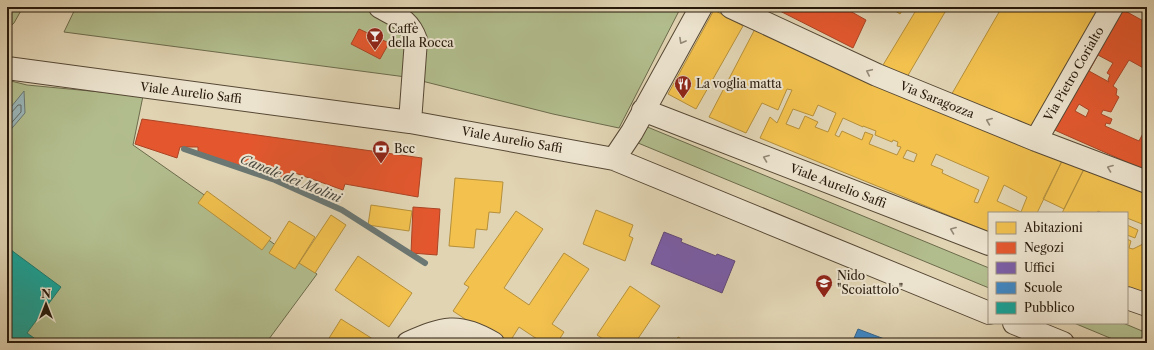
<svg xmlns="http://www.w3.org/2000/svg" width="1154" height="350" viewBox="0 0 1154 350" font-family="'Libre Caslon Text',serif">
  <style>
    .green { fill: #b2bd8d; stroke: #6c6b4c }
    .water { fill: #99b5b8; stroke: #6b7773 }
    .homes { fill: #f2c14e; stroke: #b58f3a; fill-rule: evenodd }
    .shops { fill: #e4572e; stroke: #ab4424; fill-rule: evenodd }
    .offices { fill: #7b5ea7; stroke: #624978 }
    .schools { fill: #3f88c5; stroke: #38678d }
    .public { fill: #17a398; stroke: #1c7a6e }
    .lines { fill: none; stroke-linecap: round; stroke-linejoin: round }
    .shore { stroke: #606762; stroke-width: 1 }
    .stream { stroke: #6b7773; stroke-width: 6 }
    .minor-casing { stroke: #564835; stroke-width: 24 }
    .minor { stroke: #ece3ce; stroke-width: 22 }
    .oneway { stroke: #938876 }
    .labels { text-anchor: middle; stroke-width: 4; stroke-linejoin: round; paint-order: stroke }
    .poi-label { font-size: 12px; fill: #27190b; stroke: #ece3ce; text-anchor: start }
    .street-label { font-size: 12px; fill: #27190b; stroke: #ece3ce }
    .water-label { font-size: 13px; font-style: italic; fill: #49483f; stroke: #ece3ce }
  </style>
  <rect width="100%" height="100%" fill="#e1d4b3"/>
  <filter id="stains"><feTurbulence type="fractalNoise" baseFrequency=".005" numOctaves="4"/><feColorMatrix values="0 0 0 0 .2 0 0 0 0 .09 0 0 0 0 .02 0 0 0 .5 -.17"/></filter>
  <radialGradient id="worn" r=".72"><stop offset=".6" stop-color="#630" stop-opacity="0"/><stop offset="1" stop-color="#630" stop-opacity=".3"/></radialGradient>
  <!-- green -->
  <path class="green" d="M 7,7 L 23,7 L 14,23 L 7,29 Z
    M 76,7 L 681,7 L 619,128 L 553,114 L 406,77 L 64,32 Z
    M 7,80 L 27,85 L 143,96 L 133,145 L 317,274 L 266,343 L 7,343 Z
    M 645,126 L 989,268 L 989,288 L 638,143 Z
    M 1074,323 L 1123,323 L 1147,333 L 1147,343 L 1122,343 Z"/>
  <!-- water -->
  <path class="water" d="M 24,91 L 25,113 L 7,134 L 7,112 Z"/>
  <!-- homes -->
  <path class="homes" d="M 889,7 L 904,7 L 900,14 Z
    M 918,7 L 948,7 L 907,77 L 883,65 Z
    M 1002,7 L 1103,7 L 1033,130 L 950,97 Z
    M 714,10 L 743,26 L 696,109 L 668,94 Z
    M 756,27 L 1063,159 L 1037,213 L 989,213 L 989,232 L 760,138 L 770,117 L 777,123 L 792,90 L 787,89 L 778,110 L 762,103 L 746,133 L 709,117 ZM 818,105 L 836,113 L 828,132 L 815,127 L 818,122 L 805,116 L 799,129 L 786,124 L 793,109 L 813,116 ZM 843,118 L 863,127 L 863,126 L 876,131 L 875,135 L 892,142 L 893,140 L 898,142 L 897,146 L 901,147 L 897,155 L 869,144 L 873,135 L 865,132 L 862,140 L 842,131 L 839,137 L 835,135 ZM 907,150 L 917,154 L 914,162 L 903,158 ZM 936,154 L 989,177 L 978,203 L 974,202 L 979,190 L 942,173 L 943,170 L 931,165 ZM 1004,185 L 1027,197 L 1021,212 L 997,201 Z
    M 1063,159 L 1084,169 L 1064,209 L 1043,199 Z
    M 1084,169 L 1147,191 L 1147,228 L 1142,224 L 1127,218 L 1127,213 L 1102,213 L 1098,211 L 1097,213 L 1062,213 Z
    M 455,178 L 503,182 L 500,213 L 489,212 L 487,230 L 476,229 L 474,248 L 449,246 Z
    M 207,191 L 271,238 L 262,250 L 198,203 Z
    M 371,205 L 412,211 L 409,231 L 368,225 Z
    M 596,210 L 633,225 L 629,236 L 633,238 L 625,261 L 583,244 Z
    M 516,211 L 543,229 L 504,288 L 529,305 L 564,253 L 589,269 L 552,324 L 564,332 L 557,343 L 543,343 L 519,327 L 509,343 L 501,343 L 453,311 L 469,287 L 464,284 Z
    M 331,215 L 346,225 L 315,273 L 299,263 Z
    M 289,221 L 315,237 L 295,269 L 269,253 Z
    M 1127,225 L 1138,230 L 1135,238 L 1127,235 Z
    M 1127,239 L 1131,241 L 1129,248 L 1133,249 L 1145,243 L 1147,240 L 1147,296 L 1127,288 Z
    M 358,256 L 412,293 L 389,327 L 335,290 Z
    M 630,286 L 660,306 L 635,343 L 609,343 L 597,335 Z
    M 341,319 L 376,341 L 375,343 L 326,343 Z
    M 678,337 L 690,343 L 675,343 Z"/>
  <!-- shops -->
  <path class="shops" d="M 772,7 L 852,7 L 850,11 L 866,20 L 853,48 Z
    M 1118,7 L 1147,23 L 1147,70 L 1129,60 L 1113,86 L 1117,89 L 1116,95 L 1119,97 L 1111,112 L 1103,110 L 1101,114 L 1112,119 L 1110,124 L 1106,123 L 1105,126 L 1139,141 L 1147,126 L 1147,171 L 1050,128 ZM 1098,55 L 1113,63 L 1107,73 L 1110,75 L 1108,80 L 1109,82 L 1089,71 ZM 1079,104 L 1089,110 L 1086,117 L 1075,111 Z
    M 359,29 L 389,43 L 380,59 L 351,44 Z
    M 142,119 L 422,158 L 418,197 L 345,184 L 343,190 L 295,173 L 291,181 L 246,162 L 242,168 L 198,152 L 198,147 L 180,147 L 177,158 L 135,144 Z
    M 413,207 L 440,209 L 437,255 L 411,253 Z"/>
  <!-- offices -->
  <path class="offices" d="M 664,232 L 682,239 L 681,242 L 716,256 L 717,254 L 735,261 L 722,293 L 651,264 Z"/>
  <!-- schools -->
  <path class="schools" d="M 858,329 L 895,343 L 852,343 Z"/>
  <!-- public -->
  <path class="public" d="M 7,247 L 61,287 L 27,333 L 41,343 L 7,343 Z"/>
  <g class="lines">
    <!-- shore -->
    <path class="shore" d="M 7,114 L 11,113 L 18,105 L 21,105 L 21,112 L 7,128"/>
    <!-- stream -->
    <path class="stream" d="M 184,149 L 275,180 L 342,210 L 425,263"/>
    <!-- minor casing -->
    <g class="minor-casing">
      <path id="minor" d="M 380,7 C 398,17 409,20 416,40 L 410,122
        M 731,7 L 877,75 L 1036,140 L 1147,182
        M 7,68 L 410,122 L 614,159 L 989,313
        M 643,110 L 989,244
        M 1036,140 L 1112,7
        M 614,159 L 632,132 L 701,7
        M 1127,298 L 1147,305
        M 1014,323 L 1063,343
        M 408,343 C 443,328 458,322 493,343"/>
    </g>
    <!-- minor -->
    <use href="#minor" class="minor"/>
  </g>
  <!-- one-way arrows -->
  <defs><path id="oneway-chevron" d="M-2-3.5L2.5 0L-2 3.5" fill="none" stroke-width="1.6" stroke-linecap="round" stroke-linejoin="round"/></defs>
  <g class="oneway">
    <use href="#oneway-chevron" transform="translate(682 41) rotate(119)"/>
    <use href="#oneway-chevron" transform="translate(869 72) rotate(-155)"/>
    <use href="#oneway-chevron" transform="translate(989 121) rotate(-158)"/>
    <use href="#oneway-chevron" transform="translate(766 158) rotate(-159)"/>
    <use href="#oneway-chevron" transform="translate(1110 168) rotate(-159)"/>
    <use href="#oneway-chevron" transform="translate(953 230) rotate(-159)"/>
  </g>
  <!-- icons -->
  <defs>
    <g id="bar-pin" transform="scale(0.9)"><path d="M0 17L-7.5 6A9.5 9.5 0 1 1 7.5 6Z" fill="#8f2418" stroke="#ece3ce"/><path d="M-6-5H6L.8 .8V4.5H3.5V6h-7V4.5H-.8V.8Z" fill="#fff"/></g>
    <g id="restaurant-pin" transform="scale(0.9)"><path d="M0 17L-7.5 6A9.5 9.5 0 1 1 7.5 6Z" fill="#8f2418" stroke="#ece3ce"/><path d="M-5-6h1v4h1v-4h1v4h1v-4h1v5L-1.5 .5V6h-2V.5L-5-1ZM5-6V6H3V1.5H1.5Q1.5-4 5-6Z" fill="#fff"/></g>
    <g id="bank-pin" transform="scale(0.9)"><path d="M0 17L-7.5 6A9.5 9.5 0 1 1 7.5 6Z" fill="#8f2418" stroke="#ece3ce"/><path d="M-6-4H6V4H-6ZM0-2.3a2.3 2.3 0 1 0 0 4.6a2.3 2.3 0 1 0 0-4.6Z" fill="#fff"/></g>
    <g id="school-pin" transform="scale(0.9)"><path d="M0 17L-7.5 6A9.5 9.5 0 1 1 7.5 6Z" fill="#8f2418" stroke="#ece3ce"/><path d="M0-5L7-2L0 1L-7-2ZM-4 1L0 2.5L4 1V4Q0 6-4 4Z" fill="#fff"/></g>
  </defs>
  <g fill-rule="evenodd">
    <use href="#bar-pin" x="375" y="36"/>
    <use href="#restaurant-pin" x="683" y="84"/>
    <use href="#bank-pin" x="381" y="149"/>
    <use href="#school-pin" x="824" y="283"/>
  </g>
  <g class="labels">
    <!-- poi labels -->
    <g class="poi-label">
      <text x="388" y="33">Caffè<tspan x="388" dy="14">della Rocca</tspan></text>
      <text x="696" y="88">La voglia matta</text>
      <text x="394" y="153">Bcc</text>
      <text x="837" y="280">Nido<tspan x="837" dy="14">"Scoiattolo"</tspan></text>
    </g>
    <!-- street labels -->
    <g class="street-label">
      <text transform="translate(1074 74) rotate(-60)" y="4">Via Pietro Corialto</text>
      <text transform="translate(191 93) rotate(7)" y="4">Viale Aurelio Saffi</text>
      <text transform="translate(937 100) rotate(22)" y="4">Via Saragozza</text>
      <text transform="translate(512 140) rotate(10)" y="4">Viale Aurelio Saffi</text>
      <text transform="translate(838 186) rotate(21)" y="4">Viale Aurelio Saffi</text>
    </g>
    <!-- water labels -->
    <g class="water-label">
      <text transform="translate(291 178) rotate(22)" y="5">Canale dei Molini</text>
    </g>
  </g>
  <!-- margin -->
  <rect width="1154" height="350" fill="none" stroke="#e1d4b3" stroke-width="24"/>
  <rect x="8" y="8" width="1138" height="334" fill="none" stroke="#27190b" stroke-width="2"/>
  <rect x="12" y="12" width="1130" height="326" fill="none" stroke="#27190b"/>
  <!-- legend -->
  <rect x="988" y="212" width="140" height="112" fill="#ece3ce" stroke="#9d9280"/>
  <rect x="996" y="222" width="20" height="12" fill="#f2c14e" stroke="#9d9280"/>
  <text x="1024" y="232" font-size="12" fill="#27190b">Abitazioni</text>
  <rect x="996" y="242" width="20" height="12" fill="#e4572e" stroke="#9d9280"/>
  <text x="1024" y="252" font-size="12" fill="#27190b">Negozi</text>
  <rect x="996" y="262" width="20" height="12" fill="#7b5ea7" stroke="#9d9280"/>
  <text x="1024" y="272" font-size="12" fill="#27190b">Uffici</text>
  <rect x="996" y="282" width="20" height="12" fill="#3f88c5" stroke="#9d9280"/>
  <text x="1024" y="292" font-size="12" fill="#27190b">Scuole</text>
  <rect x="996" y="302" width="20" height="12" fill="#17a398" stroke="#9d9280"/>
  <text x="1024" y="312" font-size="12" fill="#27190b">Pubblico</text>
  <!-- north arrow -->
  <g transform="translate(46 304)" stroke="#ece3ce" stroke-width="3" paint-order="stroke">
  <path d="M0-3L7 15L0 10L-7 15Z" fill="#27190b"/>
  <text y="-6" font-size="11" font-weight="bold" text-anchor="middle" fill="#27190b">N</text>
  </g>
  <rect width="100%" height="100%" filter="url(#stains)"/>
  <rect width="100%" height="100%" fill="url(#worn)"/>
</svg>
